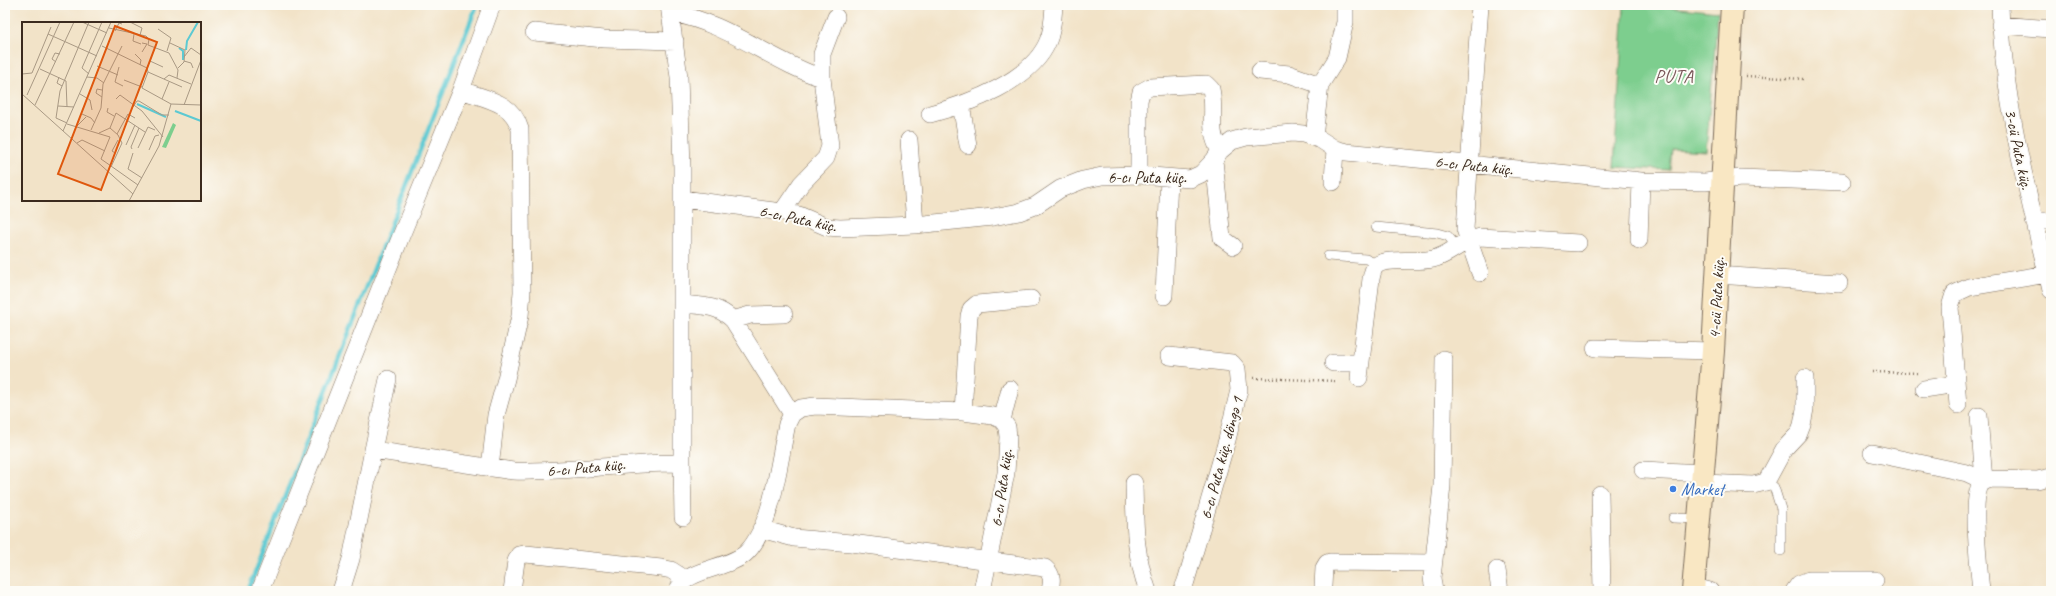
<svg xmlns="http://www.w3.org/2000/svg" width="2056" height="596" viewBox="0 0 2056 596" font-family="Caveat,sans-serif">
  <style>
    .green { fill: #7dce8e; stroke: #5c7c56 }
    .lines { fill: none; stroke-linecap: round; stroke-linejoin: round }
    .stream { stroke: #5cc9d2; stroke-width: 4.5 }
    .lane-casing { stroke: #7b6b5a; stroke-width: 10 }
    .street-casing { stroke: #7b6b5a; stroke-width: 18 }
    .secondary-casing { stroke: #7b6b5a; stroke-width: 24 }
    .path { stroke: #7b6b5a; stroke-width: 2.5; stroke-dasharray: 1 3; stroke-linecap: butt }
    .lane { stroke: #fff; stroke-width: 9 }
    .street { stroke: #fff; stroke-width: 17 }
    .secondary { stroke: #f9e7c3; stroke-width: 22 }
    .shop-dot { fill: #3f7fe0; stroke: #fdfcf7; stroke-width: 1.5 }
    .labels { text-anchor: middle; stroke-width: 4; stroke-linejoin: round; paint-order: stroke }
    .street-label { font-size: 17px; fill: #3b2a1e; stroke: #fdfcf7 }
    .shop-label { font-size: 17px; fill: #366cbe; stroke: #fdfcf7; text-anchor: start }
    .quarter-label { font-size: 19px; letter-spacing: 1px; fill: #795558; stroke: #fdfcf7 }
    .inset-river { fill: none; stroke: #5cc9d2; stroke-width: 2 }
    .inset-road { fill: none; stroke: #a99984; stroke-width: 1 }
    .view { fill: #df570d; fill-opacity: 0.15; stroke: #df570d; stroke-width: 2 }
    .inset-edge { fill: none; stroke: #3b2a1e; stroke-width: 2 }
  </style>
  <rect width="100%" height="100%" fill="#fdfcf7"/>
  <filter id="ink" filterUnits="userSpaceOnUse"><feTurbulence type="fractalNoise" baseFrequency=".025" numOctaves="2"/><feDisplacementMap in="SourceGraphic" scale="8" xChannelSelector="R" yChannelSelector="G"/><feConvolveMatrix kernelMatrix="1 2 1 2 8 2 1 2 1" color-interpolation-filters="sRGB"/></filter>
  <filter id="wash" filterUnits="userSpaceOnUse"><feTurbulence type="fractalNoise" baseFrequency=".012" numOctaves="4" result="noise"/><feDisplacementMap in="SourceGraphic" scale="16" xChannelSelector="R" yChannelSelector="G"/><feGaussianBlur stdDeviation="0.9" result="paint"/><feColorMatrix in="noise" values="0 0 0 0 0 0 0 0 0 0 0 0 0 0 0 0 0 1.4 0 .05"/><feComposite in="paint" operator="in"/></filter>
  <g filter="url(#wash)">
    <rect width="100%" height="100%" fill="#f2e3c8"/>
    <!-- green -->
    <path class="green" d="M 1624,5 L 1651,5 L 1718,12 L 1706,151 L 1671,149 L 1669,170 L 1614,167 Z"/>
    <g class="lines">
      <!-- stream -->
      <path class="stream" d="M 248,591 L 477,5"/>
    </g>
  </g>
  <g filter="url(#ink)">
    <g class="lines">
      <!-- lane casing -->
      <g class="lane-casing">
        <path id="lane" d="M 1376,227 L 1437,233 L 1448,236 L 1456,246
          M 1328,256 L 1366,259 L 1377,264
          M 1766,482 L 1774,487 L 1781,509 L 1781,551
          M 1673,518 L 1700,519"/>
      </g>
      <!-- street casing -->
      <g class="street-casing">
        <path id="street" d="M 2000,5 C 2003,102 2029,197 2051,290
          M 671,13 C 727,22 770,61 822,78
          M 2000,25 L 2051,29
          M 534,32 L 604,39 L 675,41
          M 1260,71 L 1289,74 L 1320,85
          M 461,90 C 485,99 512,101 520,129 L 522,292 L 520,316 L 506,379 L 496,415 L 490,468
          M 961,105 L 968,145
          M 930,114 C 968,104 1032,81 1048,41 C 1053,29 1053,18 1054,5
          M 1314,137 L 1320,85 L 1337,58 L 1345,22 L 1345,5
          M 909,140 L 915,225
          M 1214,160 L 1222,238 L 1233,246
          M 1139,175 L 1139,101 L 1141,92 L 1150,87 L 1206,84 L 1211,89 C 1216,112 1207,130 1220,151
          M 1333,182 L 1335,149
          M 683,199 L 782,212 L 799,215 L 827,227 L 840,228 L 915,225 L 993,217 L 1019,212 L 1035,206 L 1060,189 L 1083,180 L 1102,176 L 1139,175 L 1190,179 L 1201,174 L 1214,160 L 1220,151 L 1232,141 L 1246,137 L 1293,133 L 1303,134 L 1321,140 L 1335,149 L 1346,152 L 1641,181 L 1705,182 L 1741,178 L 1842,182
          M 782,212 L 801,184 L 826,158 L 830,146 L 822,78 L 822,54 L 836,17
          M 2034,221 L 2051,221
          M 1639,240 L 1641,181
          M 1480,273 L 1465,229 L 1480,5
          M 1717,275 L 1839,283
          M 1164,296 L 1169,178
          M 682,304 C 704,306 717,305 733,320 L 792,414
          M 733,320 L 750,315 L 784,314
          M 1595,348 L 1713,351
          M 1169,356 L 1232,363 L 1237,369 L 1239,390 L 1227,440 L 1186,581 L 1182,591
          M 1333,363 L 1361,363
          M 1359,378 L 1371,279 C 1372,274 1373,268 1377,265 C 1388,257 1418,263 1433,259 C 1450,255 1460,241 1480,237 L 1578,243
          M 1924,389 L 1956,384
          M 1958,405 L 1950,307 L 1954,294 L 1969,287 L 2047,274
          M 963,412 L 969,316 L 971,309 L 977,304 L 1031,299
          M 1979,416 L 1984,481
          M 1002,420 L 1010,389
          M 373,450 L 388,379
          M 1872,453 L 1967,473 L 1984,481
          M 682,463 L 683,517
          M 1643,470 L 1703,473
          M 1134,483 C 1135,524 1134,552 1148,591
          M 1703,483 L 1753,485 L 1766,482 L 1784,449 L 1799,433 L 1802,425 L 1805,409 L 1805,378
          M 1600,494 L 1602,591
          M 761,529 L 794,538 L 851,543 L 1045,568 C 1053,575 1052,581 1050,591
          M 1497,570 L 1500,591
          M 1323,586 L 1324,568 L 1327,563 L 1330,562 L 1432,563
          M 1694,587 L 1710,591
          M 260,591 L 401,236 L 461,90 L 492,5
          M 341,591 L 351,559 L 373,450 L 513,471 C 569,473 626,462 682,463 L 682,167 L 679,77 L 669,5
          M 512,591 L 516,561 L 519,555 L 526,554 L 661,568 L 671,570 L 685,579
          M 678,591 C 682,569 731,569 747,552 C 773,525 779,460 787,424 L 792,414 L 801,408 L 815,406 L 963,412 L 993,416 L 1002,420 L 1007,427 L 1008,437 L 1006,473 L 982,591
          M 1434,591 L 1432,578 L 1442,486 L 1444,359
          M 1794,591 L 1799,584 L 1809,580 L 1875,580
          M 1981,591 C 1979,570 1972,504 1979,488 C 1981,482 1985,481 1991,479 L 2037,480 L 2051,477"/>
      </g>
      <!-- secondary casing -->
      <g class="secondary-casing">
        <path id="secondary" d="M 1693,591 L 1713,351 L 1732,5"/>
      </g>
      <!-- path -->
      <path class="path" d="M 1746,76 L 1804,79
        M 1872,372 L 1919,373
        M 1254,378 L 1337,381"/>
      <!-- lane -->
      <use href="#lane" class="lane"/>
      <!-- street -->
      <use href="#street" class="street"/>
      <!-- secondary -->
      <use href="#secondary" class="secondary"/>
    </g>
  </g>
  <!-- markers -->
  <circle class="shop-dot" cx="1673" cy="489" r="4"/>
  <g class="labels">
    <!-- street labels -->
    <g class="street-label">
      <text transform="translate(2019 149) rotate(78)" y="6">3-cü Puta küç.</text>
      <text transform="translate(1474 165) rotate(6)" y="6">6-cı Puta küç.</text>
      <text x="1147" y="183">6-cı Puta küç.</text>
      <text transform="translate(798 218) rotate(12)" y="6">6-cı Puta küç.</text>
      <text transform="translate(1716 298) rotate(-87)" y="6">4-cü Puta küç.</text>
      <text transform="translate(1221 458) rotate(-75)" y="6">6-cı Puta küç. döngə 1</text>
      <text transform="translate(586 467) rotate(-5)" y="6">6-cı Puta küç.</text>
      <text transform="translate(1001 488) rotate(-82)" y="6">6-cı Puta küç.</text>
    </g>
    <!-- shop labels -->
    <g class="shop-label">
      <text x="1681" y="495">Market</text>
    </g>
    <!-- quarter labels -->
    <g class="quarter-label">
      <text x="1674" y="82">PUTA</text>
    </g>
  </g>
  <!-- overview -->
  <g transform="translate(22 22)">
    <rect width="179" height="179" fill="#f2e3c8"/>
    <path d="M 151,101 L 154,103 L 144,126 L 140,125 Z" fill="#7dce8e"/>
    <path class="inset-river" d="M 157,26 L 161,29 L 161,38M 164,28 L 165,19 L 176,0M 115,82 L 144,95M 153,89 L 179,99"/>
    <path class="inset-road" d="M 60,0 L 85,11M 108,0 L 120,6 L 118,13M 87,6 L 124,14 L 127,17 L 126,23 L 147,31 L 156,48 L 155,56M 136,7 L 149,16 L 145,29M 93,9 L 97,1 L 100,2M 26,12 L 75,34M 112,12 L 111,19 L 119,22M 148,21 L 163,28 L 162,40 L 156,46M 80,24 L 125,46 L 126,50 L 120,66 L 149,82 L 137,124 L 107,179M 120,30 L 125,22 L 120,21M 113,32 L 119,38 L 118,43M 162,35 L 169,26 L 179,33M 162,39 L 169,41 L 171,46M 34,40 L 30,37 L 33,31 L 38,32M 75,44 L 96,53M 97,45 L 93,60 L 101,64M 125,46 L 128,39 L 141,45M 18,47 L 44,59 L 45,85M 126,50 L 160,65M 0,52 L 10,51 L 29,5M 67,52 L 60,46 L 80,0M 37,55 L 35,61 L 40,64M 65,55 L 75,56 L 82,61M 142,57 L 147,53 L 169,62M 102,58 L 120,65M 0,72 L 111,172M 58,72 L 68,78 L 70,88M 5,73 L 38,0M 80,75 L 74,71 L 75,67 L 80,68M 94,77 L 98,73 L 120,89 L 141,115M 140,77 L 147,60M 149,82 L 179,83M 13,83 L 52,0M 162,83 L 179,38M 36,84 L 52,85M 111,85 L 115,79 L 117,79 L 140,93 L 147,93M 86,86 L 85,90 L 92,94M 60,92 L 69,96 L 73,101M 45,101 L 34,96 L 38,69 L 67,0M 45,102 L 88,115 L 79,137 L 116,163M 55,104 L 64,95M 69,108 L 79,86 L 81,62 L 100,24M 41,109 L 89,0M 77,111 L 88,106M 95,112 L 106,92 L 113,96M 55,121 L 60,118 L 83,129M 104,123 L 113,103M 116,126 L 126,105 L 133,108M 110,127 L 109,125 L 117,106M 127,128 L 133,114 L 137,113M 93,131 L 90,129 L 96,118M 111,131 L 106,147 L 120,156M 89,145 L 100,121 L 96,113 L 88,106 L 94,91 L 123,110"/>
    <path class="view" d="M 93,4 L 135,20 L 79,168 L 36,152 Z"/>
    <rect width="179" height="179" class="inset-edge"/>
  </g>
  <!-- margin -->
  <rect width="2056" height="596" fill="none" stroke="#fdfcf7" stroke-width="20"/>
</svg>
